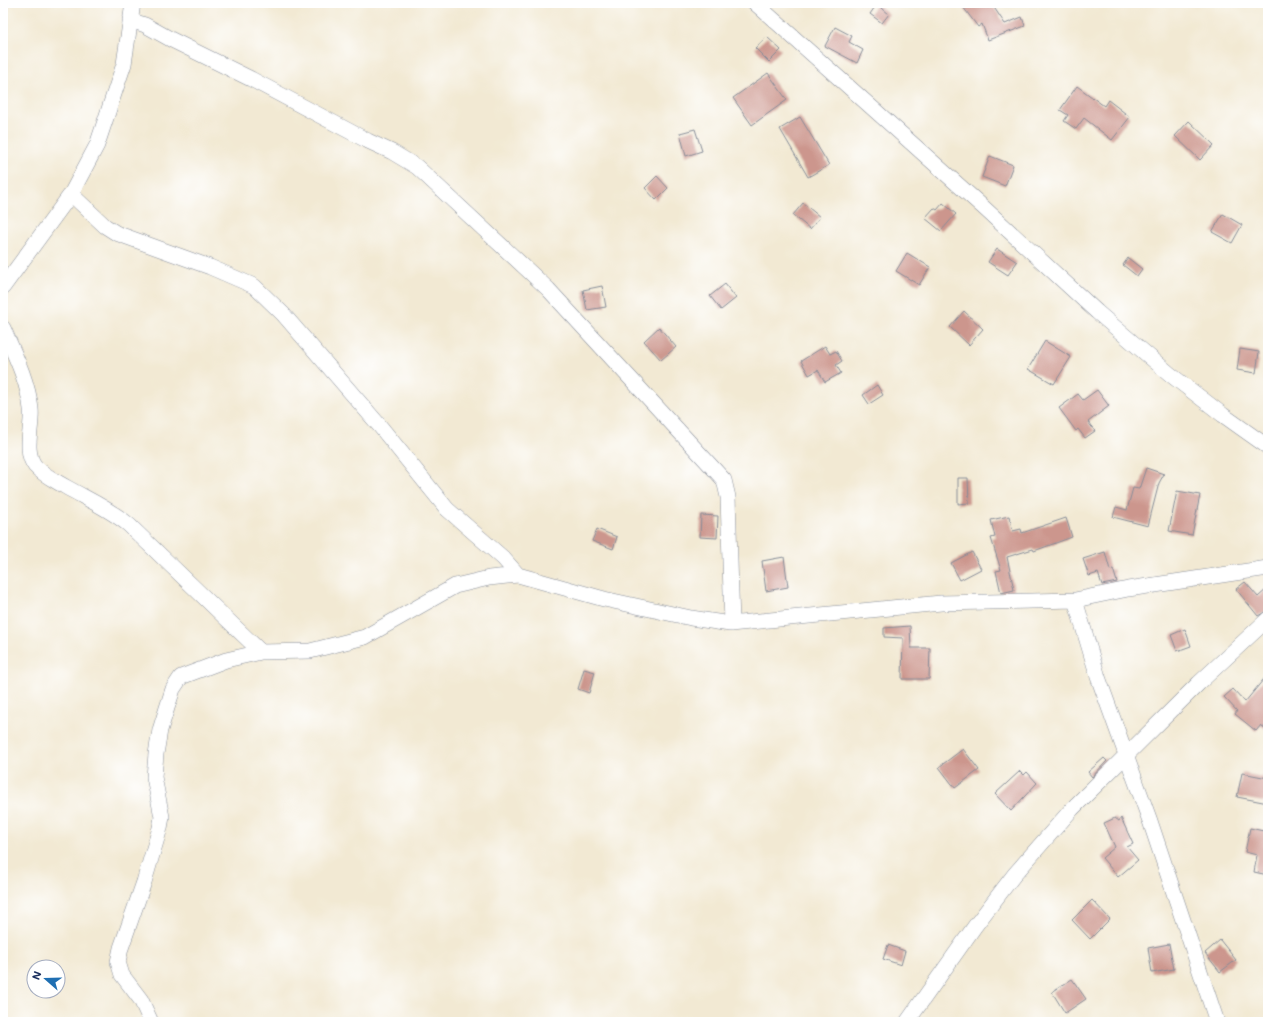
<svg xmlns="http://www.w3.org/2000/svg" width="1271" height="1025" viewBox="0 0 1271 1025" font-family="Mali,sans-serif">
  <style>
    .building { fill: #cc968d }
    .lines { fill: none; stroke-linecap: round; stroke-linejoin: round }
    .minor-casing { stroke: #868c98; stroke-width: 16 }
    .minor { stroke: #fff; stroke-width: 15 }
  </style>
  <rect width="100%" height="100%" fill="#fff"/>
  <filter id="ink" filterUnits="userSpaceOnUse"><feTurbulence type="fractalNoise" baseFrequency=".025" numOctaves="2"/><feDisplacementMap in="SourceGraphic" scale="8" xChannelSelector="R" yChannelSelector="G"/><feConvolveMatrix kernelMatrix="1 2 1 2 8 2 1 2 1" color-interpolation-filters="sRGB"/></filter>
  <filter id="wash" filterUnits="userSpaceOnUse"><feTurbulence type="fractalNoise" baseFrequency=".012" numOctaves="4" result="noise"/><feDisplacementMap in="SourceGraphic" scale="16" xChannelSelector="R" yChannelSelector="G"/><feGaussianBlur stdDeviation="0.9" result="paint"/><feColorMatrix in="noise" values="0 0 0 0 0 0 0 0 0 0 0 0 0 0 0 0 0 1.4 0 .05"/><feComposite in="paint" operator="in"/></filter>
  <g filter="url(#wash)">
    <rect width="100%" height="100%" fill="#f2e9d3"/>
    <g id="blocks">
      <!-- building -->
      <path class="building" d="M 960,3 L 991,3 L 1005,24 L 1022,17 L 1025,26 L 988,40 L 982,24 L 978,27 Z
        M 877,4 L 889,14 L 882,23 L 870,14 Z
        M 835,27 L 852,36 L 849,42 L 863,50 L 857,63 L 825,46 Z
        M 767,37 L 781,50 L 769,62 L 755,48 Z
        M 768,73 L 787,100 L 752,125 L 733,98 Z
        M 1077,86 L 1104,106 L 1108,100 L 1130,117 L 1112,140 L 1084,118 L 1076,129 L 1064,121 L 1068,115 L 1060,110 Z
        M 800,117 L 829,165 L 808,177 L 780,129 Z
        M 1189,121 L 1214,145 L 1200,160 L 1175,136 Z
        M 695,129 L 702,151 L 686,156 L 680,133 Z
        M 990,156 L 1013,165 L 1005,186 L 982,177 Z
        M 657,176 L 668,188 L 656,200 L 645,188 Z
        M 803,203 L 820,217 L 810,229 L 793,215 Z
        M 943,203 L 956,214 L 941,231 L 925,218 L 934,208 L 937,210 Z
        M 1223,214 L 1242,225 L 1232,243 L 1212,232 Z
        M 997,249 L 1017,262 L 1008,275 L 988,262 Z
        M 907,253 L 930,267 L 919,285 L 896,271 Z
        M 1128,258 L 1142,269 L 1137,276 L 1123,265 Z
        M 725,284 L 736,298 L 721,310 L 710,296 Z
        M 602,286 L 606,307 L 587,310 L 583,290 Z
        M 964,311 L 983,329 L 969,345 L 950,327 Z
        M 659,327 L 676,347 L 661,360 L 644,341 Z
        M 1045,341 L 1071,357 L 1054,384 L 1028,369 Z
        M 825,346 L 830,354 L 836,351 L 842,361 L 836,365 L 841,373 L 825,382 L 818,370 L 809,375 L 801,361 Z
        M 1240,349 L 1259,352 L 1256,373 L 1237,370 Z
        M 877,385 L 883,395 L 869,404 L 863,395 Z
        M 1097,390 L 1109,406 L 1088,422 L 1095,431 L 1085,438 L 1078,429 L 1076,431 L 1059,408 L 1078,394 L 1083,400 Z
        M 1146,468 L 1164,474 L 1159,483 L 1148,526 L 1113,517 L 1116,507 L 1127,510 L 1133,488 L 1139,489 Z
        M 958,478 L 968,478 L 969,503 L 958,504 Z
        M 1177,491 L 1200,495 L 1192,535 L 1169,531 Z
        M 701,515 L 718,516 L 717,538 L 700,537 Z
        M 1009,516 L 1013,531 L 1021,529 L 1022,533 L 1066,518 L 1072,537 L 1034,551 L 1033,549 L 1007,557 L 1014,590 L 1001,593 L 996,571 L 1001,570 L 991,538 L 995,537 L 991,520 Z
        M 597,529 L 617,537 L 613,549 L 592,541 Z
        M 972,552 L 981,569 L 960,580 L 951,563 Z
        M 1105,552 L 1110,570 L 1113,569 L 1117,582 L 1102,585 L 1098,573 L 1089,576 L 1083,559 Z
        M 784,557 L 788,587 L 766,591 L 762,561 Z
        M 1245,582 L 1258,597 L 1268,588 L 1268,610 L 1258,616 L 1236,589 Z
        M 910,626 L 911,648 L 930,648 L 929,679 L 902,679 L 903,638 L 884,637 L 884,628 Z
        M 1185,629 L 1191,646 L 1177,651 L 1171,635 Z
        M 584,669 L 595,672 L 589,693 L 578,689 Z
        M 1268,674 L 1268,731 L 1261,725 L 1256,731 L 1235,714 L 1237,711 L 1224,697 L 1233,689 L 1245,702 Z
        M 963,749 L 979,770 L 955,788 L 939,767 Z
        M 1104,758 L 1107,761 L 1092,777 L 1088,772 Z
        M 1020,771 L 1024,775 L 1027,772 L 1037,783 L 1011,811 L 995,794 Z
        M 1242,773 L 1268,778 L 1268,803 L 1237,797 Z
        M 1115,818 L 1119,821 L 1121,818 L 1133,844 L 1127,847 L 1138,860 L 1118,877 L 1102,858 L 1115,847 L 1104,823 Z
        M 1250,828 L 1268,832 L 1268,875 L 1254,872 L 1257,855 L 1245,852 Z
        M 1092,900 L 1110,919 L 1090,939 L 1072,920 Z
        M 1220,940 L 1236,960 L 1220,972 L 1205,953 Z
        M 1169,944 L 1174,969 L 1152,973 L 1148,948 Z
        M 888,945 L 905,951 L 901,965 L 883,959 Z
        M 1072,979 L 1086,999 L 1065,1013 L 1052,992 Z"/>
    </g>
  </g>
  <g filter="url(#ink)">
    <use href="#blocks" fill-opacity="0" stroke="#868c98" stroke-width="1"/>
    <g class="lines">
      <!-- minor casing -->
      <g class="minor-casing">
        <path id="minor" d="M 755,3 L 983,207 L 1097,312 L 1171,375 L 1223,415 L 1268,447
          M 130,20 L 145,25 L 172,40 L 251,79 L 368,141 L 392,152 L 417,167 L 548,289 L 724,480 L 728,497 L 732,624
          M 71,194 L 105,226 L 116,233 L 210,267 L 254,286 L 283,314 L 379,425 L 447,509 L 503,558 L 518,575
          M 3,287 L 71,194 L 97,145 L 124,64 L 133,3
          M 3,328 C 14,353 28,381 31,409 C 33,426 23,451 35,466 C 43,475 56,481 66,487 C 87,499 110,509 129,525 L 261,652
          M 1075,600 L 1098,677 L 1150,821 L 1217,1022
          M 151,1022 L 141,1000 L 122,975 L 118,962 L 121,948 L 144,882 L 160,828 L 162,817 L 154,777 L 156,754 L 160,730 L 173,689 L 181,677 L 226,660 L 261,652 L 310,651 L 365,637 L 455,586 L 489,578 L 518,575 L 604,599 L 691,618 L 730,624 L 941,603 L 1075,600 L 1128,589 L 1268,568
          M 907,1022 L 975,926 L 1014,875 L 1072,809 L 1199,683 L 1268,619"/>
      </g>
      <!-- minor -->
      <use href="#minor" class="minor"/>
    </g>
  </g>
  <!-- margin -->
  <rect width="1271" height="1025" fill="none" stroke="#fff" stroke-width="16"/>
  <!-- north arrow -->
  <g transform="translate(46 979) rotate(290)"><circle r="19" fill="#ffffff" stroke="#a4acbf"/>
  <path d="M0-3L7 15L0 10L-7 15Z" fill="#1f6fb2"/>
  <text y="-6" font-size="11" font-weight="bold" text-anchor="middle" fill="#1b2f5e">N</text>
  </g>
</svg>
